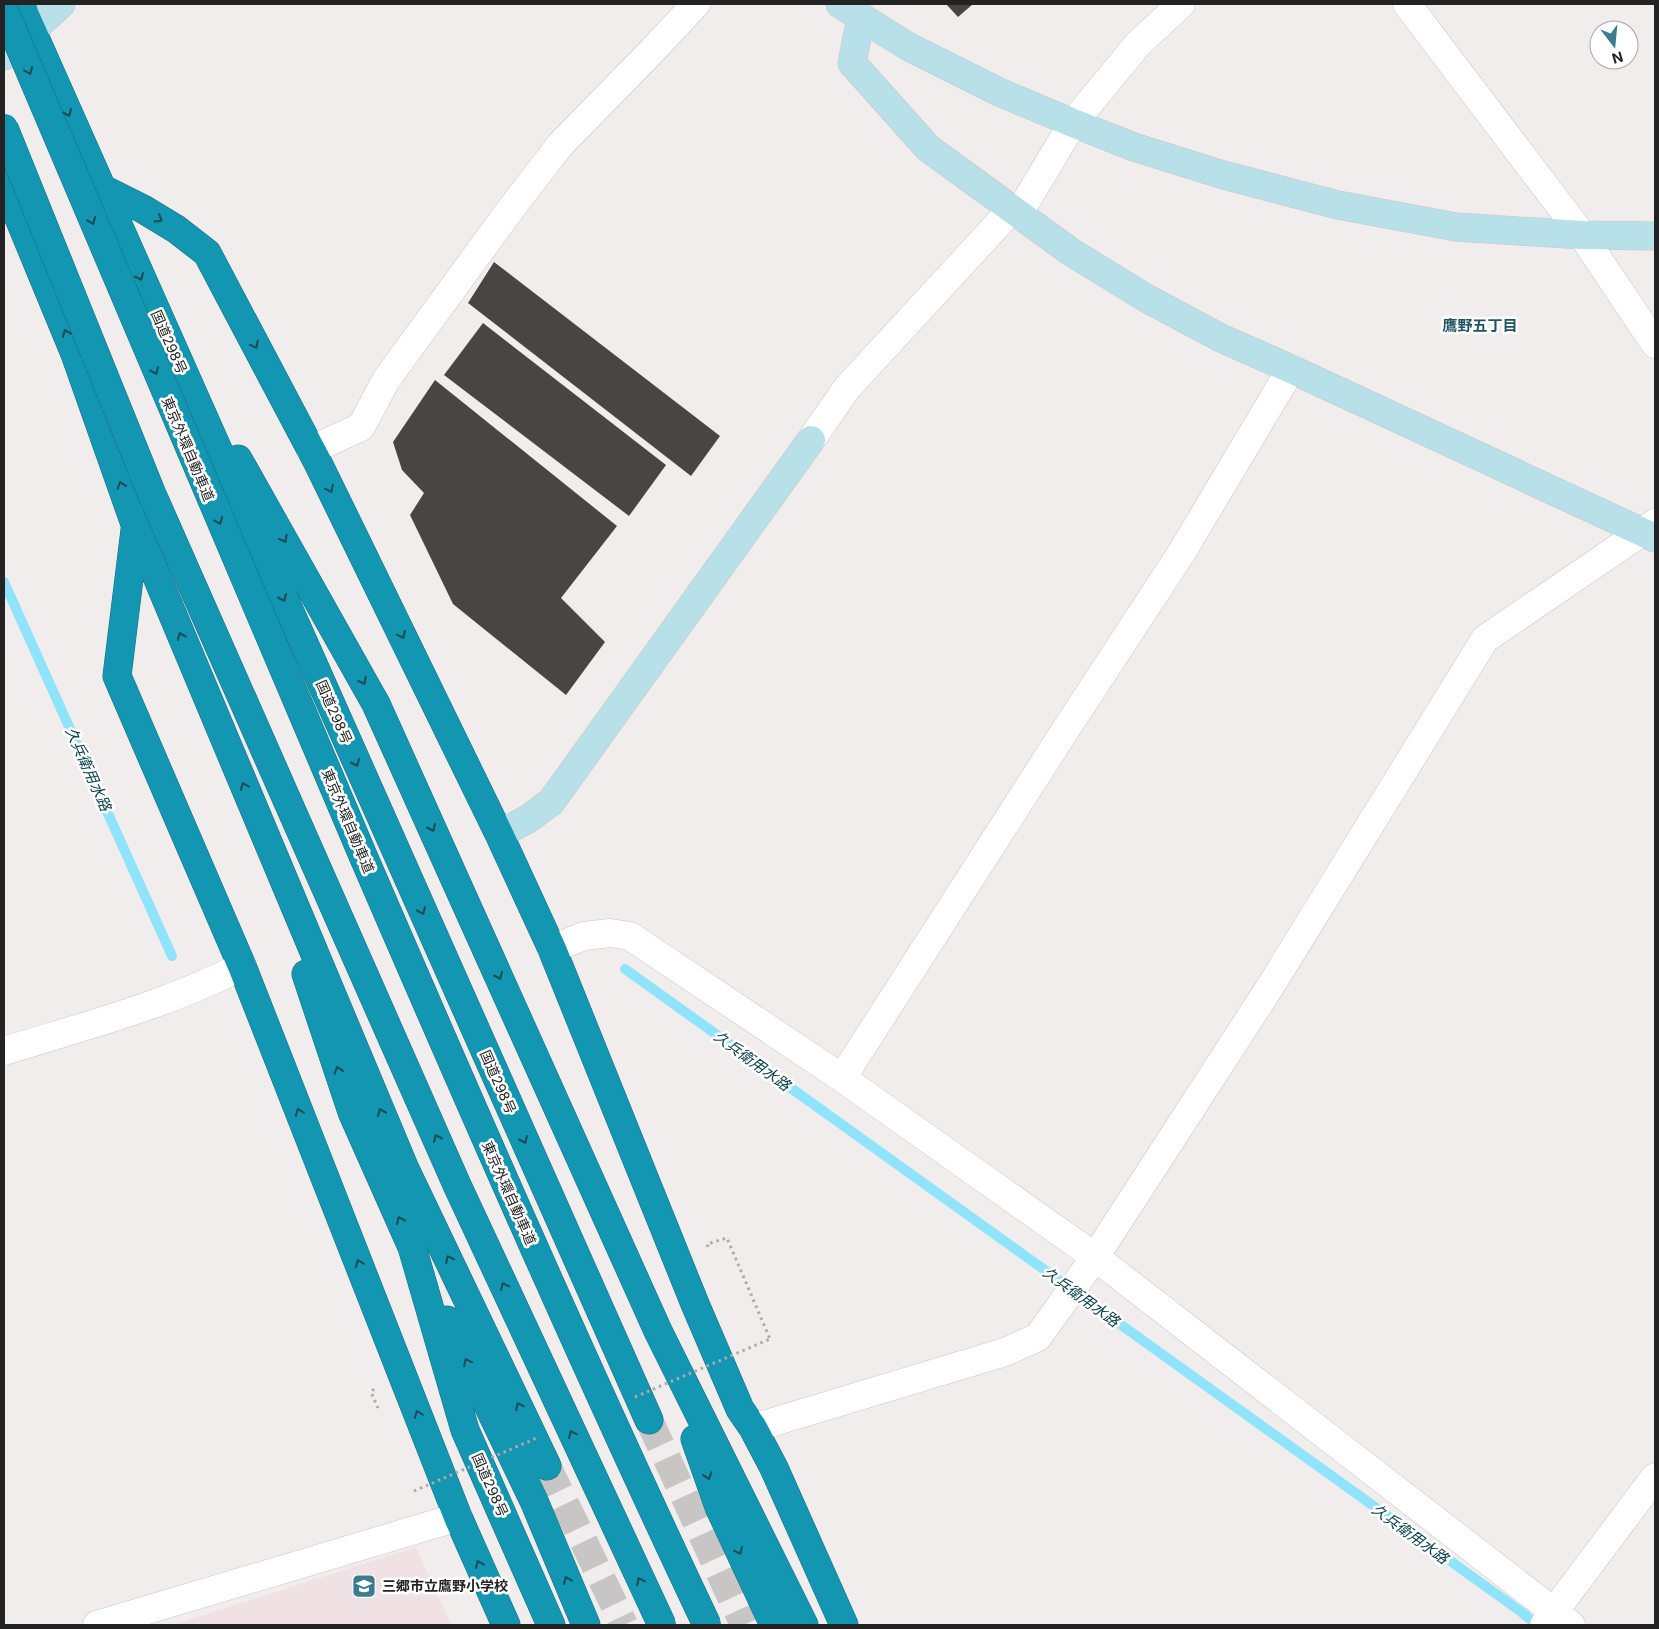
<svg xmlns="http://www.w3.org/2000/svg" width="1659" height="1629" viewBox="0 0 1659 1629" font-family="Inter,'Noto Sans JP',sans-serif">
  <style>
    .built { fill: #efe1e4 }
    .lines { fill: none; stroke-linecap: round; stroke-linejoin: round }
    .stream { stroke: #8fe3fa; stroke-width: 10 }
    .building { fill: #484545 }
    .highway-tunnel { stroke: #c8c5c5; stroke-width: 28; stroke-dasharray: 28 14; stroke-linecap: butt }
    .street-casing { stroke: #c9c5c6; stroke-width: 29 }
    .secondary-casing { stroke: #c9c5c6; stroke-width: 29 }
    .highway-casing { stroke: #196e7f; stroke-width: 29 }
    .path { stroke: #adaaaa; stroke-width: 3; stroke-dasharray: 2.5 4; stroke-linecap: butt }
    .street { stroke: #fff; stroke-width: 28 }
    .secondary { stroke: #b8e0e8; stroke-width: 28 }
    .highway { stroke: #1396b1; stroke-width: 28 }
    .highway-bridge-casing { stroke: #196e7f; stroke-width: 29; stroke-linecap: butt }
    .path-bridge { stroke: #adaaaa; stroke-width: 3; stroke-dasharray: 2.5 4; stroke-linecap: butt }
    .highway-bridge { stroke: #1396b1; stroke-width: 28 }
    .oneway { stroke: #1e4b55 }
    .labels { text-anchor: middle; stroke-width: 5; stroke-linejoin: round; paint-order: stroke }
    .street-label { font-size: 14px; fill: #242323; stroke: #fff }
    .poi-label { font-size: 14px; font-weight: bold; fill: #242323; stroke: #fff; text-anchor: start }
    .neighbourhood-label { font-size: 15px; font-weight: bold; fill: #1e5462; stroke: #fff }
    .water-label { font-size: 15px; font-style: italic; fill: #0b404c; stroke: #fff }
  </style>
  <rect width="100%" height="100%" fill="#f1eded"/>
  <!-- built -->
  <path class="built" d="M 416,1547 L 451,1625 L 173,1625 Z"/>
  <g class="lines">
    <!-- stream -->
    <path class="stream" d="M 4,582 L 172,956
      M 625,969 L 1520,1611 L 1537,1625"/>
  </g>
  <!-- building -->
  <path class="building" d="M 946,4 L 973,4 L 958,17 Z
    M 494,262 L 720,436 L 691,476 L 468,303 Z
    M 483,323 L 666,465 L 629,516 L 444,375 Z
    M 435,380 L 617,526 L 561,598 L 605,642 L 566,695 L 453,604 L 410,515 L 424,493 L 402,470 L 393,442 Z"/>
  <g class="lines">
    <!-- highway-tunnel -->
    <path class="highway-tunnel" d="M 649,1420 L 744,1625
      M 547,1466 L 624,1625"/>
    <!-- street casing -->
    <g class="street-casing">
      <path id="street" d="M 1407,4 L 1582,235 L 1655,344
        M 1019,213 L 1073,123 L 1138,44 L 1181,4
        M 811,440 L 847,388 L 1012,209
        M 311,450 L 361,427 L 386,380 L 507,214 L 560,145 L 650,53 L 696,4
        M 552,949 L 584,936 L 610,933 L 630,936 L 842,1078 L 1095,1257 L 1571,1625
        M 4,1051 C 84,1026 167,1005 242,966
        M 842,1078 L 1068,726 L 1182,552 L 1291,369
        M 753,1428 L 1005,1352 L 1038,1337 L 1095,1257 L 1270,987 L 1485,639 L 1655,523
        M 97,1625 L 458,1517
        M 1544,1625 L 1655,1477"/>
    </g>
    <!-- secondary casing -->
    <g class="secondary-casing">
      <path id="secondary" d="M 840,4 L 909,47 L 999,92 L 1073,123 L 1134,147 L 1220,174 L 1338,205 L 1456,227 L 1582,235 L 1655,236
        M 861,18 L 852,63 L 928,148 L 1071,252 L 1146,298 L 1221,338 L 1291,369 L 1655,538
        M 4,56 L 61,4
        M 499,834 L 528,819 L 551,802 L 811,440"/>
    </g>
    <!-- highway casing -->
    <g class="highway-casing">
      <path id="highway" d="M 20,4 L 649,1420
        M 4,182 L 75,354 L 136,527 L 405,1169 L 547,1466
        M 101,188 L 143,209 L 176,229 L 207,253 L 317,461 L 499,834 L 552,949 L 695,1304 L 740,1409 L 753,1428 L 774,1468 L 844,1625
        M 238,459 L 376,704 L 658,1331 L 804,1625
        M 135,530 L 117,676 L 242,966 L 458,1517 L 506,1625
        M 306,974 L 352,1112 L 412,1247 L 465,1430 L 551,1625
        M 447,1320 L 534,1501 L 586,1625
        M 695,1439 L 719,1507 L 774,1625"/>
    </g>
    <!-- path -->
    <path class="path" d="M 708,1247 L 707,1244 L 727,1238 L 770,1339
      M 374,1389 L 371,1392 L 378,1408"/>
    <!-- street -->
    <use href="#street" class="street"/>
    <!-- secondary -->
    <use href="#secondary" class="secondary"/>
    <!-- highway -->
    <use href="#highway" class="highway"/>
    <!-- highway-bridge casing -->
    <g class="highway-bridge-casing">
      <path id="highway-bridge" d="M 4,10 C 123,293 242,576 364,858 C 475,1115 587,1372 707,1625
        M 4,128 L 151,492 L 457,1185 L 662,1625"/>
    </g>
    <!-- path-bridge -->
    <path class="path-bridge" d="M 635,1397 L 770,1339
      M 414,1491 L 539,1437"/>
    <!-- highway-bridge -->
    <use href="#highway-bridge" class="highway-bridge"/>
  </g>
  <!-- one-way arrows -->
  <defs><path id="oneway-chevron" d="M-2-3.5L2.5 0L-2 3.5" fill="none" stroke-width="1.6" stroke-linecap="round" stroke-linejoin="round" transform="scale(1.25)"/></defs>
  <g class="oneway">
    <use href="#oneway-chevron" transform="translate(29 71) rotate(67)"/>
    <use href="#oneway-chevron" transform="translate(68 113) rotate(66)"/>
    <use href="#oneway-chevron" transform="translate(159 219) rotate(32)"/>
    <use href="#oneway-chevron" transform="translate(92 221) rotate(67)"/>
    <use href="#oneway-chevron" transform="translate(140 277) rotate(66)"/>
    <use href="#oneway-chevron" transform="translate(66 333) rotate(-112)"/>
    <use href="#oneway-chevron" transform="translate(255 345) rotate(62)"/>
    <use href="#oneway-chevron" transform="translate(155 371) rotate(67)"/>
    <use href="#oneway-chevron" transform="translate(121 485) rotate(-109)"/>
    <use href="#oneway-chevron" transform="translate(330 489) rotate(64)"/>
    <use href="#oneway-chevron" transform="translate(219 521) rotate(67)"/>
    <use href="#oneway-chevron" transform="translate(284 539) rotate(61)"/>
    <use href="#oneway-chevron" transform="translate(283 598) rotate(66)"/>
    <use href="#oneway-chevron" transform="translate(402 635) rotate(64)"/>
    <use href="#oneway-chevron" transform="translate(181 636) rotate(-113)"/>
    <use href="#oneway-chevron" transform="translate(363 681) rotate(61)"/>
    <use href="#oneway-chevron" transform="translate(356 763) rotate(66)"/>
    <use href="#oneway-chevron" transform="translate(244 786) rotate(-113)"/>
    <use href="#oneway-chevron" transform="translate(432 828) rotate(66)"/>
    <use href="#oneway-chevron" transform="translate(422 911) rotate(66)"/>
    <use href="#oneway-chevron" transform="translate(499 976) rotate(66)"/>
    <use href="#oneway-chevron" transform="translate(338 1070) rotate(-109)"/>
    <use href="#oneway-chevron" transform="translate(299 1112) rotate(-111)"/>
    <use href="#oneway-chevron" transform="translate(381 1112) rotate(-113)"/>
    <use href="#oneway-chevron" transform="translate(437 1138) rotate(-114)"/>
    <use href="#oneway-chevron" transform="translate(524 1140) rotate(66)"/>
    <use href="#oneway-chevron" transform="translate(400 1220) rotate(-114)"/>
    <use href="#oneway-chevron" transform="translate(449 1259) rotate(-116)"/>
    <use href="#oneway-chevron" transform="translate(359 1263) rotate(-111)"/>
    <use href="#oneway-chevron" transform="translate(504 1286) rotate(-115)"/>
    <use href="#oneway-chevron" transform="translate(467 1362) rotate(-116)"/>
    <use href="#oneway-chevron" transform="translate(519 1406) rotate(-116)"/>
    <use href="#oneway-chevron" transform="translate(418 1414) rotate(-111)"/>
    <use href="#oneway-chevron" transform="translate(572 1434) rotate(-115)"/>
    <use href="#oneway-chevron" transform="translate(708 1476) rotate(71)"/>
    <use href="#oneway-chevron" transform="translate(739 1551) rotate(65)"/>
    <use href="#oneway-chevron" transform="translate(479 1564) rotate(-113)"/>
    <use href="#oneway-chevron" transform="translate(567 1580) rotate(-113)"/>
    <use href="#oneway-chevron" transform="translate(640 1581) rotate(-116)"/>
  </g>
  <!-- icons -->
  <defs>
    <g id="school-square" transform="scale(1.25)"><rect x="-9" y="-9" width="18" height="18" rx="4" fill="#3a7d8e" stroke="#fff"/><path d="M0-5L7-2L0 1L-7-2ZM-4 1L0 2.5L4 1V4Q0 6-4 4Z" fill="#fff"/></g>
  </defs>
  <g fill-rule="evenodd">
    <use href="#school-square" x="364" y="1586"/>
  </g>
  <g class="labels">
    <!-- street labels -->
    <g class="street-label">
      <text transform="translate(169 342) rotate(66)" y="5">国道298号</text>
      <text transform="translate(188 449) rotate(67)" y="5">東京外環自動車道</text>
      <text transform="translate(334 712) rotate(66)" y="5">国道298号</text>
      <text transform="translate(348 821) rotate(67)" y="5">東京外環自動車道</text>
      <text transform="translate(498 1082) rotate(66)" y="5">国道298号</text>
      <text transform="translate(509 1193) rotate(66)" y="5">東京外環自動車道</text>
      <text transform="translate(490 1485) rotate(66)" y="5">国道298号</text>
    </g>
    <!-- poi labels -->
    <g class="poi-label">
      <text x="382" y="1591">三郷市立鷹野小学校</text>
    </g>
    <!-- neighbourhood labels -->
    <g class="neighbourhood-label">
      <text x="1480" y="331">鷹野五丁目</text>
    </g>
    <!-- water labels -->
    <g class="water-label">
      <text transform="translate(88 769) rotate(66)" y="5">久兵衛用水路</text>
      <text transform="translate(752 1061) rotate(36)" y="5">久兵衛用水路</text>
      <text transform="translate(1081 1297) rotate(36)" y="5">久兵衛用水路</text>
      <text transform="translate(1410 1534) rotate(36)" y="5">久兵衛用水路</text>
    </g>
  </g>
  <!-- border -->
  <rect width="1659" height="1629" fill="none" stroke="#242323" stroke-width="10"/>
  <!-- north arrow -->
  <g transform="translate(1614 45) rotate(164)"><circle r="24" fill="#ffffff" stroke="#a7a7a7"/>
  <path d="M0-4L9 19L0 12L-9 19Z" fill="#3a7d8e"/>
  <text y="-8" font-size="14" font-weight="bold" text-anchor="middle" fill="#242323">N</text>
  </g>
</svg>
